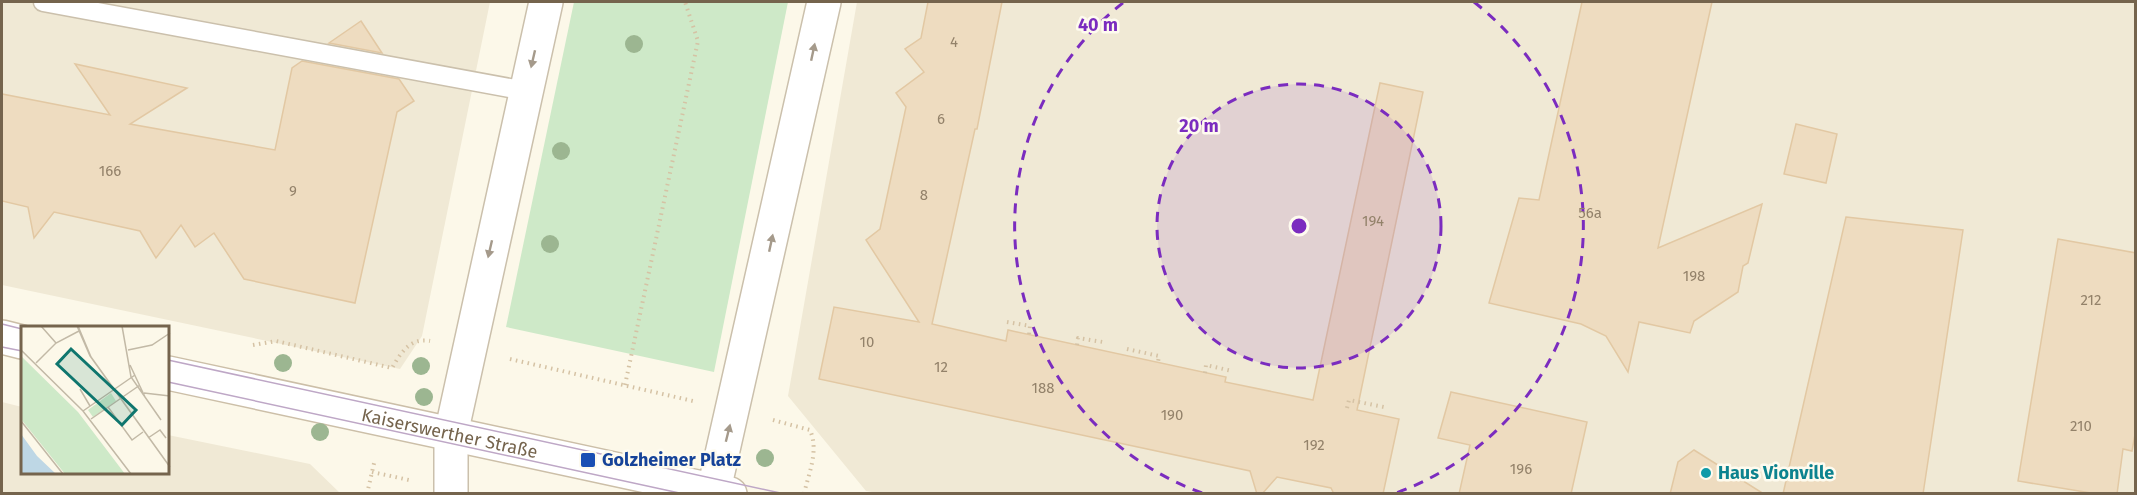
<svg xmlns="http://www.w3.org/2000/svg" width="2137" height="495" viewBox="0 0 2137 495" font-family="'Fira Sans',sans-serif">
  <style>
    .residential { fill: #f0e9d5 }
    .green { fill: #cee9c8 }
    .building { fill: #eedcc0; stroke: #e2c8a3; stroke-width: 1.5 }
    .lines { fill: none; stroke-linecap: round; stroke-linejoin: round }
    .lane-casing { stroke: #cbc0ac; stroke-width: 21 }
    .street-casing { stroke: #cbc0ac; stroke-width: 36 }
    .secondary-casing { stroke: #ccbfa8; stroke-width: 36 }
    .path { stroke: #d5c2a4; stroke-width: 4; stroke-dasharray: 1.5 4.5; stroke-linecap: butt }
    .lane { stroke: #fff; stroke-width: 18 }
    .street { stroke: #fff; stroke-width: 33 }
    .secondary { stroke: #fff; stroke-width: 33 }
    .tram { stroke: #bea7c6; stroke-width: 1.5 }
    .tree { fill: #9cb691 }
    .oneway { fill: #a59a8b }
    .ring { fill: none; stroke: #7b2cbf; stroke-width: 3; stroke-dasharray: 10 8 }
    .transit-dot { fill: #1a4fb4; stroke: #fefbef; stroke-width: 2 }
    .culture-dot { fill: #0f9aa8; stroke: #fefbef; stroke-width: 2 }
    .labels { text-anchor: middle; stroke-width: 5; stroke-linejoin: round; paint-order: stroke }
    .number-label { font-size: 15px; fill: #93826a }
    .street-label { font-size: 18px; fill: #75644d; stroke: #fefbef }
    .transit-label { font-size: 18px; font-weight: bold; fill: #164399; stroke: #fefbef; text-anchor: start }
    .culture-label { font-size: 18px; font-weight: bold; fill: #0d838f; stroke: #fefbef; text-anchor: start }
    .inset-road { fill: none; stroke: #c2b9a6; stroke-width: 1.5 }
    .view { fill: #0f766e; fill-opacity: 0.15; stroke: #0f766e; stroke-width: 3 }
    .inset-edge { fill: none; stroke: #75644d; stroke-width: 3 }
    .centre { fill: #7b2cbf; stroke: #fefbef; stroke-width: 3 }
    .ring-label { font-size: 18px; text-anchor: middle; font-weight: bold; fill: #7b2cbf; stroke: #fefbef; stroke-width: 5; stroke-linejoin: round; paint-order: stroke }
  </style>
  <rect width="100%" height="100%" fill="#fcf8e9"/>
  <!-- residential -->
  <path class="residential" d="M 2,2 L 490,2 L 422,336 L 400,369 L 2,285 Z
    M 857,2 L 2135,2 L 2135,493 L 878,493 L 866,491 L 788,396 Z
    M 2,402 L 22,407 L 22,472 L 168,472 L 168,435 L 310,464 L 340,493 L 2,493 Z"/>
  <!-- green -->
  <path class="green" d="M 574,2 L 788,2 L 714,372 L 506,327 Z"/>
  <!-- building -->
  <path class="building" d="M 928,2 L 1002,2 L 977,129 L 975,129 L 932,324 L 1006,341 L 1008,330 L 1226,377 L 1225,382 L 1313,400 L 1380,83 L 1423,92 L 1357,410 L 1399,419 L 1383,494 L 1334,494 L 1331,488 L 1277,477 L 1262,494 L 1257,494 L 1250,471 L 819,379 L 834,307 L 919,322 L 866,240 L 880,229 L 895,159 L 906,107 L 896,93 L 924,72 L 905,49 L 921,38 Z
    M 1582,2 L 1712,2 L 1658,248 L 1762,204 L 1748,263 L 1743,266 L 1738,292 L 1694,321 L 1690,333 L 1639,322 L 1628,372 L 1606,336 L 1581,324 L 1489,303 L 1519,198 L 1539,200 Z
    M 361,21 L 382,53 L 329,43 Z
    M 302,61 L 399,79 L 414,101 L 397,112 L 355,303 L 244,279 L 214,233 L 195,247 L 181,225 L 156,258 L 140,231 L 54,212 L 34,238 L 28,207 L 2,201 L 2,94 L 110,115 L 75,64 L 187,88 L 130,124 L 275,150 L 292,68 Z
    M 1796,124 L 1837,134 L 1826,183 L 1784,174 Z
    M 1846,217 L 1963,230 L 1923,494 L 1783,494 Z
    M 2058,239 L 2136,253 L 2136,429 L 2132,451 L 2123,449 L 2117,494 L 2097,494 L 2018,481 Z
    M 1451,392 L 1587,422 L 1571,494 L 1459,494 L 1470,445 L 1438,438 Z
    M 1694,450 L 1764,494 L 1670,494 L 1678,462 Z"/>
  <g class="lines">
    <!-- lane casing -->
    <g class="lane-casing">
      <path id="lane" d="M 43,2 L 526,91"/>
    </g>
    <!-- street casing -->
    <g class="street-casing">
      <path id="street" d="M 451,494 L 451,434 L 546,2
        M 713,494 L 824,2"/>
    </g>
    <!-- secondary casing -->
    <g class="secondary-casing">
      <g id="secondary">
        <path d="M 2,337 L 22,342"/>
        <path id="s1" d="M 168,373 L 730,494"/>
      </g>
    </g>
    <!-- path -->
    <path class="path" d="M 1007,322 L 1030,326 L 1029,335
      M 253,345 L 276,341 L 392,368 C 400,354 410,337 430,341
      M 1077,345 L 1078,338 L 1103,342
      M 1127,349 L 1159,356 L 1158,362
      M 510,359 L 693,401
      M 1205,373 L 1206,365 L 1232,371
      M 625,385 L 698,41 L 685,2
      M 1347,408 L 1349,400 L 1384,407
      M 773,420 L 810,430 C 819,451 809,472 804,494
      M 372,472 L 409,480
      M 367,494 L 375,459"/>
    <!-- lane -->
    <use href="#lane" class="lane"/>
    <!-- street -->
    <use href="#street" class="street"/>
    <!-- secondary -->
    <use href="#secondary" class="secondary"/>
    <!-- tram -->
    <path class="tram" d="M 2,324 L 22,329
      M 2,347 L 22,351
      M 168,360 L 785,494
      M 168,382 L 684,494"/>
  </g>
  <!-- trees -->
  <g class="tree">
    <circle cx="634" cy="44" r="9"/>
    <circle cx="561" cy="151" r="9"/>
    <circle cx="550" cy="244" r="9"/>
    <circle cx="283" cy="363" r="9"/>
    <circle cx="421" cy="366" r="9"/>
    <circle cx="424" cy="397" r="9"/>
    <circle cx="320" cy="432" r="9"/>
    <circle cx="765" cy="458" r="9"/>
  </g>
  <!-- one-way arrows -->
  <defs><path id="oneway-solid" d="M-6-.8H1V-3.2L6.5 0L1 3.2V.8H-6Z" transform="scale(1.5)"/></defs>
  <g class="oneway">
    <use href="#oneway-solid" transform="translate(813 52) rotate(-78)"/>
    <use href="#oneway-solid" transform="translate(533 59) rotate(103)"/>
    <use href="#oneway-solid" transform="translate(771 243) rotate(-78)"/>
    <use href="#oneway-solid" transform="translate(490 249) rotate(103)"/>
    <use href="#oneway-solid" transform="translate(728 433) rotate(-76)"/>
  </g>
  <!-- distance rings -->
  <circle cx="1299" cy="226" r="142" fill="#7b2cbf" fill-opacity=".12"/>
  <g class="ring">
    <circle cx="1299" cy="226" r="142"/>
    <path d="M1202 493A284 284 0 0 1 1124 2M1474 2A284 284 0 0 1 1396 493"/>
  </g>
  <!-- markers -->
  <rect class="transit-dot" x="580" y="452" width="16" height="16" rx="3"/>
  <circle class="culture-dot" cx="1706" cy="473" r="6"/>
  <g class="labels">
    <!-- number labels -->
    <g class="number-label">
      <text x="954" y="47">4</text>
      <text x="941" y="124">6</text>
      <text x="110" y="176">166</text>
      <text x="293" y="196">9</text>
      <text x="924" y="200">8</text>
      <text x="1590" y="218">56a</text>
      <text x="1373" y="226">194</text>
      <text x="1694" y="281">198</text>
      <text x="2091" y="305">212</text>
      <text x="867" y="347">10</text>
      <text x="941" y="372">12</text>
      <text x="1043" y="393">188</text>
      <text x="1172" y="420">190</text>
      <text x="2081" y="431">210</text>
      <text x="1314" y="450">192</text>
      <text x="1521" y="474">196</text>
    </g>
    <!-- street labels -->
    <g class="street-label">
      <text dy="6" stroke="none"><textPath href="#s1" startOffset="288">Kaiserswerther Straße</textPath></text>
    </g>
    <!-- transit labels -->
    <g class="transit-label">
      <text x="602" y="466">Golzheimer Platz</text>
    </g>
    <!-- culture labels -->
    <g class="culture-label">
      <text x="1718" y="479">Haus Vionville</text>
    </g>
  </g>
  <!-- overview -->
  <g transform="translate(21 326)">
    <rect width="148" height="148" fill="#fcf8e9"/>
    <path d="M 0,30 L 57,86 L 104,148 L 44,148 L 0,93 ZM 90,67 L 95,75 L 72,91 L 67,84 Z" fill="#cee9c8"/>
    <path d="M 0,108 L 16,130 L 35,148 L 0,148 Z" fill="#bed7e5"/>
    <path class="inset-road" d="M 20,0 L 35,17M 56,0 L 69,30 L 149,141M 57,0 L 70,31 L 149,141M 101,0 L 110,51 L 140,94M 0,24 L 62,85 L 110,148M 107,24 L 131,19 L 149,7M 15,37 L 35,17 L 58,5M 109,39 L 124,71M 59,63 L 69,80M 123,67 L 149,70M 87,81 L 111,114 L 122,106M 62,85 L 114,49M 70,93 L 119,59M 0,95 L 42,148M 127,112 L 139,104 L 145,112"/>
    <path class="view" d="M 50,23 L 115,84 L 101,99 L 36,38 Z"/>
    <rect width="148" height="148" class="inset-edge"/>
  </g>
  <circle cx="1299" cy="226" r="9" class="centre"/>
  <g class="ring-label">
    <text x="1098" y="31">40 m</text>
    <text x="1199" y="132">20 m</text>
  </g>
  <!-- border -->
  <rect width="2137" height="495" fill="none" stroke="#75644d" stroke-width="6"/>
</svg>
